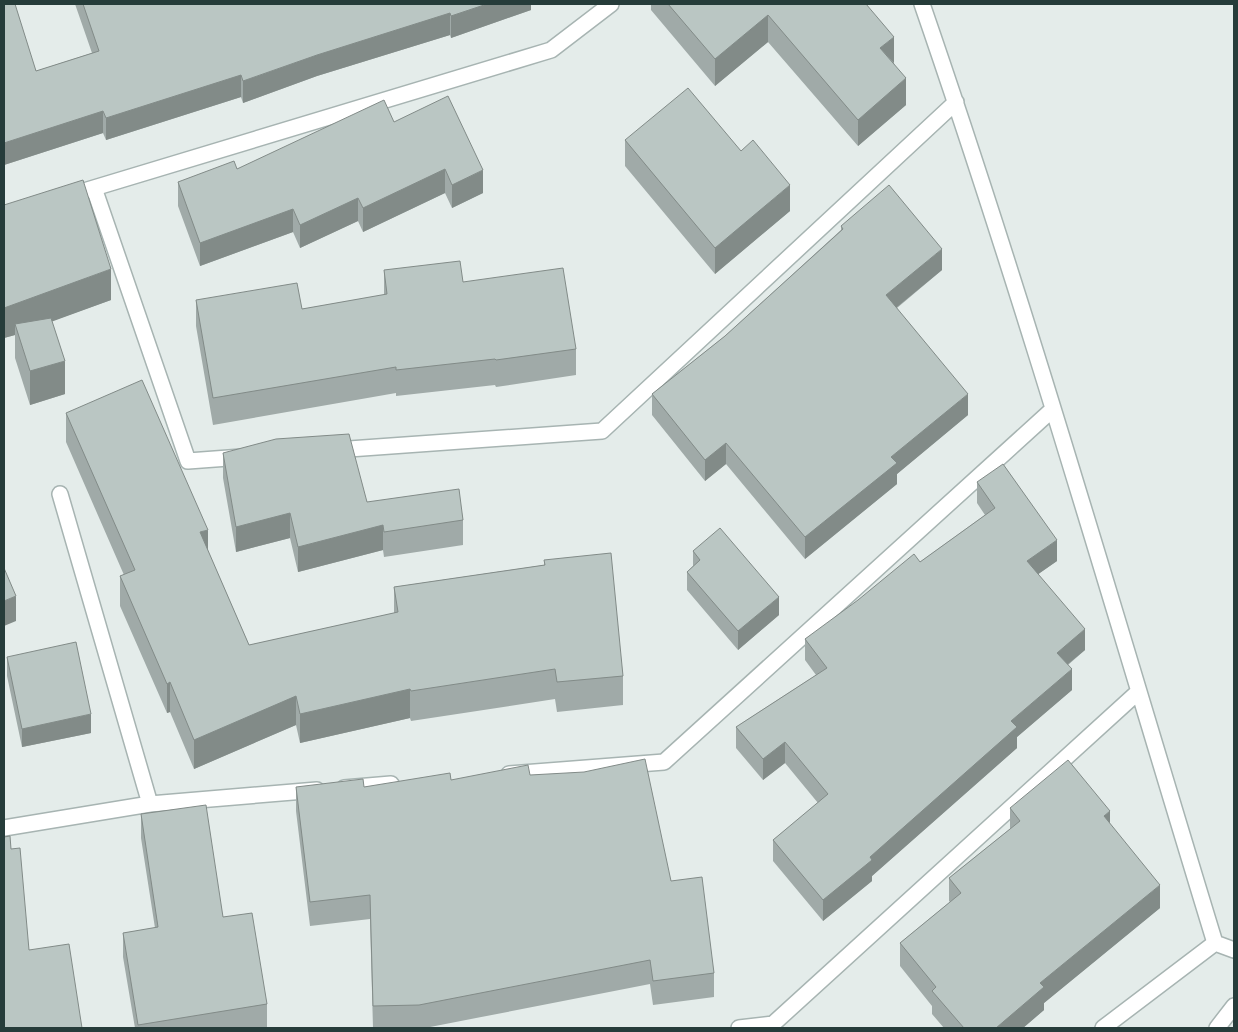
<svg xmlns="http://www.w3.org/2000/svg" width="1238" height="1032" viewBox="0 0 1238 1032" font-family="Ubuntu,sans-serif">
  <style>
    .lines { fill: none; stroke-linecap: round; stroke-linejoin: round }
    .minor-casing { stroke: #a7b4b2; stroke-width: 18 }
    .minor { stroke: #fff; stroke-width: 15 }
    .wall { fill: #a0aaa8 }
    .shaded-wall { fill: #828b88 }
    .building { fill: #bac6c3; stroke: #828b88 }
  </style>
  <rect width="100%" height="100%" fill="#e4ecea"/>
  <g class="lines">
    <!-- minor casing -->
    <g class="minor-casing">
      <path id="minor" d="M 922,4 C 1029,314 1119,629 1215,943
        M 94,188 L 188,461 L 242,457
        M 84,191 L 551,50 L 611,4
        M 335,450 L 602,431 L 956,102
        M 60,494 L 150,804
        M 509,774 L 664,762 L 1053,409
        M 344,788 L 391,784
        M 4,828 L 150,804 L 317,790
        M 1215,943 L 1234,950
        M 739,1028 L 773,1024 L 1138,692
        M 1103,1028 L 1215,943
        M 1217,1028 L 1234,1006"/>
    </g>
    <!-- minor -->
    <use href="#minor" class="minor"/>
  </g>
  <!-- wall -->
  <path class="wall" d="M 4,4 L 36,71 L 92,53 L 75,4 L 531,4 L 531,10 L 451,38 L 450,35 L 317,76 L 243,103 L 241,97 L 106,140 L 103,133 L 4,165 Z
    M 651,4 L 866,4 L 894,63 L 906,105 L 858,146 L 768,42 L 715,86 L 651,10 Z
    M 394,122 L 483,193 L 452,208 L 445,193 L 363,232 L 358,221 L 300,248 L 293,232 L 200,266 L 178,206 L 178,182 L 237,169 Z
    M 625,140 L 790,211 L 715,274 L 625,166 Z
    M 4,205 L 111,300 L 52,321 L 65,394 L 30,405 L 15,358 L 15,335 L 4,338 Z
    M 841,226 L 942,270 L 897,308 L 968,415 L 897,474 L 897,484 L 805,559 L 726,464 L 705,481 L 652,415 L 652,394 L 725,336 L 841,230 Z
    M 384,270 L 463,282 L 576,349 L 576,375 L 496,387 L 495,385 L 396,396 L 396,393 L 213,425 L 196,326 L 196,300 L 302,309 L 384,295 Z
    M 66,413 L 208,551 L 249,645 L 394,613 L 394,587 L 544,565 L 544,560 L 623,676 L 623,705 L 557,712 L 555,699 L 411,721 L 410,718 L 300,743 L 296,725 L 194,769 L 170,712 L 167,713 L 120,606 L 120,576 L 124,575 L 66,442 Z
    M 223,453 L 367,502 L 463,520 L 463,545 L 384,557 L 383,550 L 298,572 L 290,538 L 236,552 L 223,478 Z
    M 977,482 L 1057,561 L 1038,574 L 1085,650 L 1068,665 L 1072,690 L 1017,737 L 1017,748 L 872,876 L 872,881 L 823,921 L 773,861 L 773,840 L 818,803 L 785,763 L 763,780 L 736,748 L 736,727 L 816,675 L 805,660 L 805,639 L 920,562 L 985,515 L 977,503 Z
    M 693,551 L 779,615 L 738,650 L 687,590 L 687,572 L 693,566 Z
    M 7,657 L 91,733 L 22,747 L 7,676 Z
    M 530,775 L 671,881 L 714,973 L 714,997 L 653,1005 L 650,984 L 425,1028 L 373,1028 L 370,919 L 310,926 L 296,811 L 296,787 L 364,787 L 451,780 Z
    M 1010,808 L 1110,824 L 1160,908 L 1044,1003 L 1044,1010 L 1023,1028 L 944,1028 L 932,1014 L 932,1006 L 900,966 L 900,943 L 950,902 L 949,901 L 949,878 L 1010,829 Z
    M 141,814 L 223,917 L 267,1004 L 267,1028 L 135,1028 L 123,957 L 123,933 L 155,928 L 141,838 Z"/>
  <!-- shaded-wall -->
  <path class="shaded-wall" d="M 487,4 L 531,4 L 531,10 L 451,38 L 451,16 Z
    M 450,13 L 450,35 L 317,76 L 243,103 L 243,81 L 317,55 Z
    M 768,15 L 768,42 L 715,86 L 715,59 Z
    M 894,37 L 894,63 L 880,48 Z
    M 241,75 L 241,97 L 106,140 L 106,118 Z
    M 906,78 L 906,105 L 858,146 L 858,120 Z
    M 103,111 L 103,133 L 4,165 L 4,143 Z
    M 445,169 L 445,193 L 363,232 L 363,208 Z
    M 483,170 L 483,193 L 452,208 L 452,185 Z
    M 790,185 L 790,211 L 715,274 L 715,248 Z
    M 358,198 L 358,221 L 300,248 L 300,225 Z
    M 293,209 L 293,232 L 200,266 L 200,243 Z
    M 942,249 L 942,270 L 886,316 L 886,295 Z
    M 111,269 L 111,300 L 18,334 L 15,324 L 15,335 L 4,338 L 4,308 Z
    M 65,361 L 65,394 L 30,405 L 30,371 Z
    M 968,394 L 968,415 L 897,474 L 897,484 L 805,559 L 805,537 L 891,457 Z
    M 726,443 L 726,464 L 705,481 L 705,460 Z
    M 290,513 L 290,538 L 236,552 L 236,527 Z
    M 383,525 L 383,550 L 298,572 L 298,547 Z
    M 208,530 L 208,559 L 200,532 Z
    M 1057,540 L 1057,561 L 1027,582 L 1027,561 Z
    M 16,596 L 16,621 L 4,626 L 4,601 Z
    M 779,597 L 779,615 L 738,650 L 738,631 Z
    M 1085,629 L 1085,650 L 1057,673 L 1057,653 Z
    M 1072,669 L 1072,690 L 1017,737 L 1017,748 L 872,876 L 872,881 L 823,921 L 823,900 L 870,857 L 1011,721 Z
    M 170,682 L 170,712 L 167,713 L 167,684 Z
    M 410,689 L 410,718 L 300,743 L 300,714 Z
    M 296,696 L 296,725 L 194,769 L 194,740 Z
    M 91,714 L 91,733 L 22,747 L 22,729 Z
    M 785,742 L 785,763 L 763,780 L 763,759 Z
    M 1110,811 L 1110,834 L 1104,816 Z
    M 1160,885 L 1160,908 L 1044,1003 L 1044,1010 L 1023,1028 L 996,1028 L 1040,983 Z"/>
  <!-- building -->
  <path class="building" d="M 4,4 L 15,4 L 36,71 L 99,51 L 83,4 L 487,4 L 451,16 L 450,13 L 317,55 L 243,81 L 241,75 L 106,118 L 103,111 L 4,143 Z
    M 668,4 L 866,4 L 894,37 L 880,48 L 906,78 L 858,120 L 768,15 L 715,59 Z
    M 688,88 L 741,151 L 753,140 L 790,185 L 715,248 L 625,140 Z
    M 448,96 L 483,170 L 452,185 L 445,169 L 363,208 L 358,198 L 300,225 L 293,209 L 200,243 L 178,182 L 234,161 L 237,169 L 384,100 L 394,122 Z
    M 83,180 L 111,269 L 4,308 L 4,205 Z
    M 889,185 L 942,249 L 886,295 L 968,394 L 891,457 L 897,463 L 805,537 L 726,443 L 705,460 L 652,394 L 725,336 L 843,229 L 841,226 Z
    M 460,261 L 463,282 L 563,268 L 576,349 L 496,360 L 495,359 L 396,370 L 396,367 L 213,398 L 196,300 L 297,283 L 302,309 L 387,294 L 384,270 Z
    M 51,318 L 65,361 L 30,371 L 15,324 Z
    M 142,380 L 208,530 L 200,532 L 249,645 L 398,612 L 394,587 L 545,565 L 544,560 L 611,553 L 623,676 L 557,682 L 555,669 L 411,691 L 410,689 L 300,714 L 296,696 L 194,740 L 170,682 L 167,684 L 120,576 L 135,570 L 66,413 Z
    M 349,434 L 367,502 L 459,489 L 463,520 L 384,532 L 383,525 L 298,547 L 290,513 L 236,527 L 223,453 L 276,439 Z
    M 1003,464 L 1057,540 L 1027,561 L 1085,629 L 1057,653 L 1072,669 L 1011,721 L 1017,727 L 870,857 L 872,860 L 823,900 L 773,840 L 828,794 L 785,742 L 763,759 L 736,727 L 827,668 L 805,639 L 858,600 L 914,554 L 920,562 L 995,508 L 977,482 Z
    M 720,528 L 779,597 L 738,631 L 687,572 L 700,560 L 693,551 Z
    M 4,568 L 16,596 L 4,601 Z
    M 76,642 L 91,714 L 22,729 L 7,657 Z
    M 645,759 L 671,881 L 702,877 L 714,973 L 653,981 L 650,960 L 419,1005 L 373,1006 L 370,895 L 310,902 L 296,787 L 363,779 L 364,787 L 450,773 L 451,780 L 528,765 L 530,775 L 584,772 Z
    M 1068,760 L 1110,811 L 1104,816 L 1160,885 L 1040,983 L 1044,987 L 996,1028 L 964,1028 L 932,991 L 936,987 L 900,943 L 961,893 L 949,878 L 1020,821 L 1010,808 Z
    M 206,805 L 223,917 L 252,913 L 267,1004 L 138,1025 L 123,933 L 158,927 L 141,814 Z
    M 10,836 L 11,849 L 20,848 L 29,950 L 69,944 L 82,1028 L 4,1028 L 4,837 Z"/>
  <!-- border -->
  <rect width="1238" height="1032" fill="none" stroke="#263c3a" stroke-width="10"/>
</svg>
